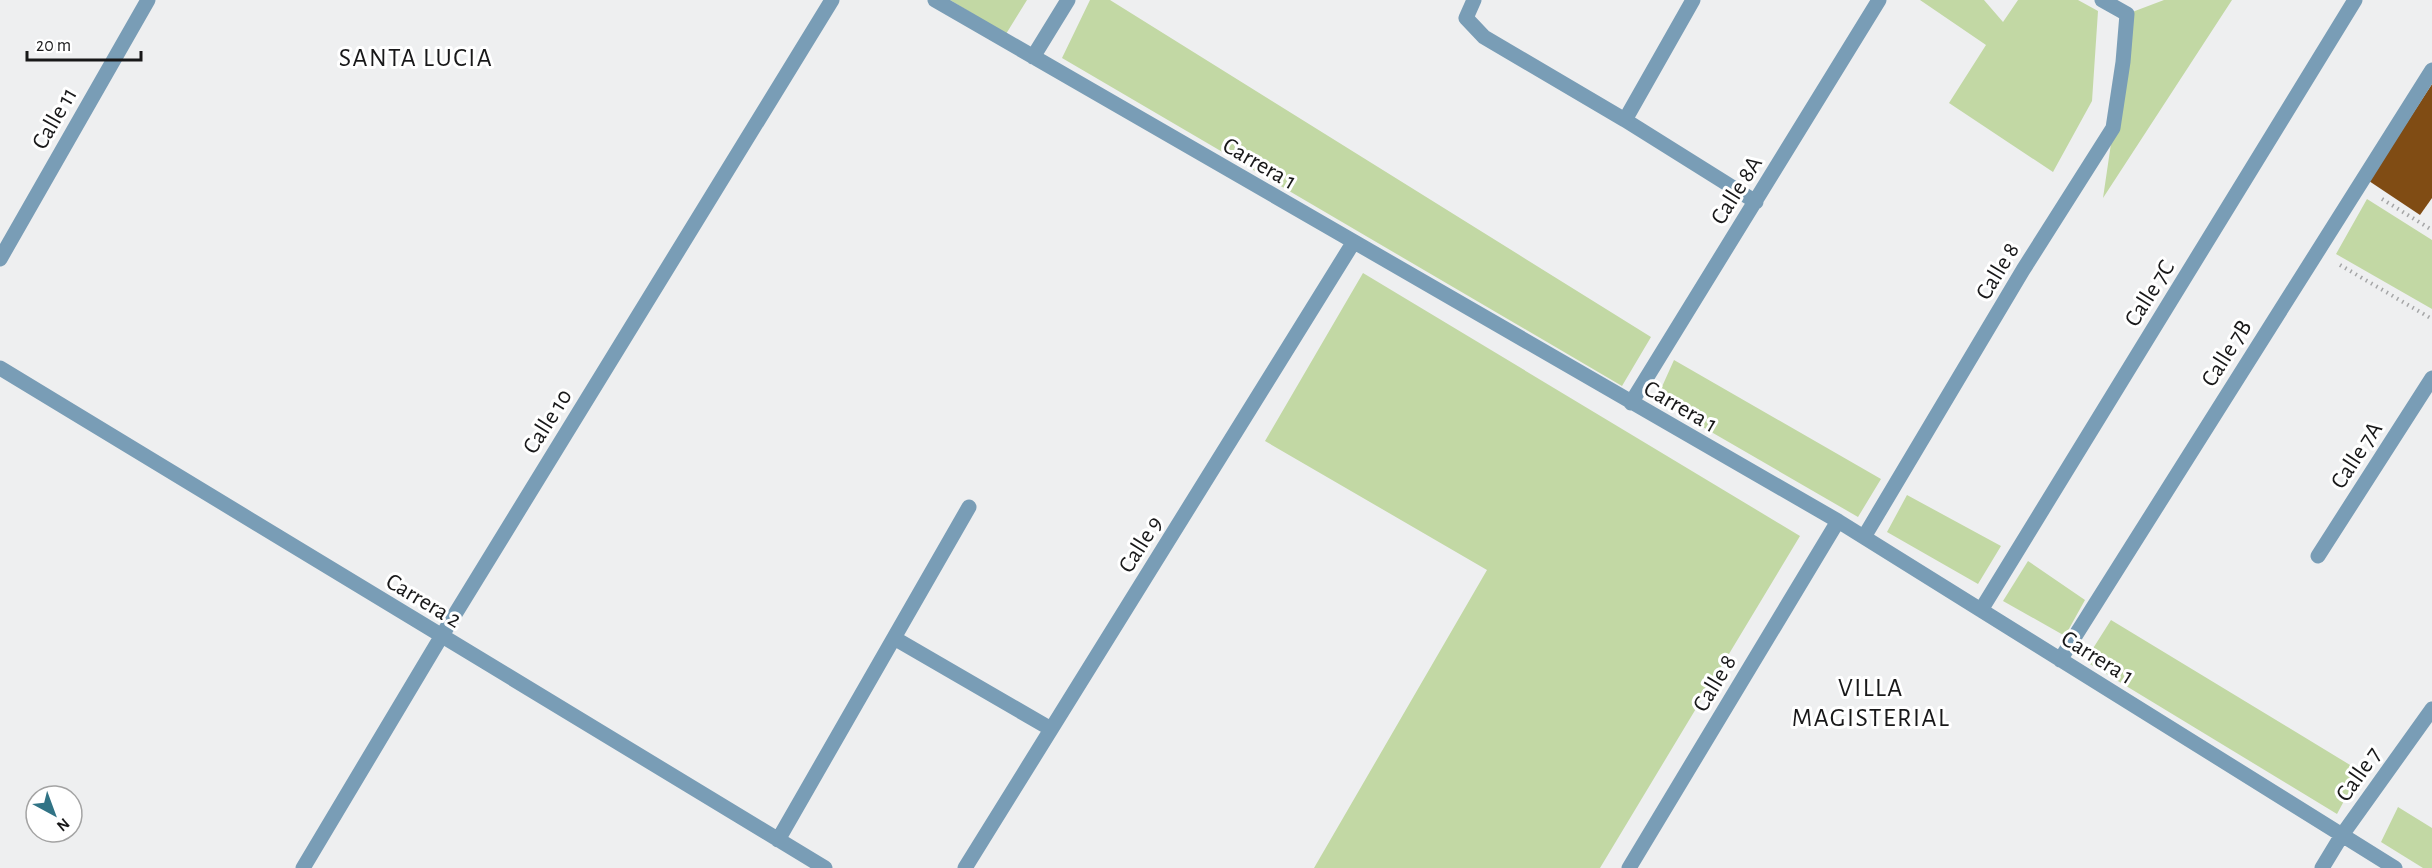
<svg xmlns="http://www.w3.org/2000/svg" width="2432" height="868" viewBox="0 0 2432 868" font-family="'Alegreya Sans',sans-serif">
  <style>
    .green { fill: #c2d8a4 }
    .building { fill: #804c14 }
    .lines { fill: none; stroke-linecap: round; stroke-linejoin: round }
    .path { stroke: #a5a6a7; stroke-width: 4; stroke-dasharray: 1.5 4.5; stroke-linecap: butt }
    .minor { stroke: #799db6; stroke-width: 15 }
    .labels { text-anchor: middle; stroke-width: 6; stroke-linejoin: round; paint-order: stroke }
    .street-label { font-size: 24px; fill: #181819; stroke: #fff }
    .neighbourhood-label { font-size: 26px; letter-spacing: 1.5px; fill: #181819; stroke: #fff }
  </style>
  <rect width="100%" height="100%" fill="#eeeff0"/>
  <!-- green -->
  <path class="green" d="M 950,0 L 1027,0 L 1006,34 Z
    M 1090,0 L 1110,0 L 1651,337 L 1622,386 L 1062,58 Z
    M 1920,0 L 1984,0 L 2003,22 L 2018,0 L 2078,0 L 2098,11 L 2092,101 L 2053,172 L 1949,103 L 1986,45 Z
    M 2164,0 L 2232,0 L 2103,198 L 2123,62 L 2127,14 Z
    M 2367,199 L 2432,240 L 2432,309 L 2336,254 Z
    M 1363,273 L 1800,536 L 1600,868 L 1314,868 L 1487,570 L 1265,441 Z
    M 1674,360 L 1881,479 L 1858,517 L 1656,400 Z
    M 1907,495 L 2001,546 L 1978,584 L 1887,532 Z
    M 2028,561 L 2085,600 L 2065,636 L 2003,601 Z
    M 2111,620 L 2360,771 L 2337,814 L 2085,661 Z
    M 2398,807 L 2432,828 L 2432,868 L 2423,868 L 2381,842 Z"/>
  <!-- building -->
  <path class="building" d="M 2432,84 L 2432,198 L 2420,215 L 2369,181 Z"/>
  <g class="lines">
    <!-- path -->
    <path class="path" d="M 2382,199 L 2432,230
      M 2340,265 L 2432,319"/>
    <!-- minor -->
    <path class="minor" d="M 935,0 L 1838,521 L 2395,868
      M 1474,0 L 1466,18 L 1484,37 L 1625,120 L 1756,202
      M 1033,57 L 1068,0
      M 1625,120 L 1693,0
      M 0,259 L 148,0
      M 0,368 L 825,868
      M 1631,403 L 1879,0
      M 1864,537 L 2023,270 L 2113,128 L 2123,62 L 2127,14 L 2102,0
      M 2318,556 L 2432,378
      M 1981,610 L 2355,0
      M 894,638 L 1051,729
      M 2060,660 L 2432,70
      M 778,840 L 969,507
      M 303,868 L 441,637 L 832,0
      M 965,868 L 1353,243
      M 1629,868 L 1838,521
      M 2322,868 L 2342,835 L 2432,709"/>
  </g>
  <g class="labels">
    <!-- street labels -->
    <g class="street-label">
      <text transform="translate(54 118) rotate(-60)" y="8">Calle 11</text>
      <text transform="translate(1260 163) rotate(30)" y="8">Carrera 1</text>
      <text transform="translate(1736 190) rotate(-58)" y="8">Calle 8A</text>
      <text transform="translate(1997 271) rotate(-59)" y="8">Calle 8</text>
      <text transform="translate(2149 293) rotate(-58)" y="8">Calle 7C</text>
      <text transform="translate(2226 353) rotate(-58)" y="8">Calle 7B</text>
      <text transform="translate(1681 406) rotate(30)" y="8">Carrera 1</text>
      <text transform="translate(547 421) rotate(-58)" y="8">Calle 10</text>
      <text transform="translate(2356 455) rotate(-57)" y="8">Calle 7A</text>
      <text transform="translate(1140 544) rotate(-58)" y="8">Calle 9</text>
      <text transform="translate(424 600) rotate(31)" y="8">Carrera 2</text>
      <text transform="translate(2098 657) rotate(32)" y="8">Carrera 1</text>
      <text transform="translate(1714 683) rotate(-59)" y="8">Calle 8</text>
      <text transform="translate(2358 774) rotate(-55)" y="8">Calle 7</text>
    </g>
    <!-- neighbourhood labels -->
    <g class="neighbourhood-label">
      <text x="416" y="66">SANTA LUCIA</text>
      <text x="1871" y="696">VILLA<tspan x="1871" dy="30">MAGISTERIAL</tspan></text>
    </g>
  </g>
  <!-- north arrow -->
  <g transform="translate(54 814) rotate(139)"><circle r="28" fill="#ffffff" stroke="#a3a3a3" stroke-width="1.5"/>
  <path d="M0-4.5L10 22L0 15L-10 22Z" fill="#317385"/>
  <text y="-9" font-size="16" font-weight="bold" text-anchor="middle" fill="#181819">N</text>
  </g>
  <!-- scale -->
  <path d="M27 51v9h114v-9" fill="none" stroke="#181819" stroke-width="3"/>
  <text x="36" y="51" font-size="18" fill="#181819" stroke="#ffffff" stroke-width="4.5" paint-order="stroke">20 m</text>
</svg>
